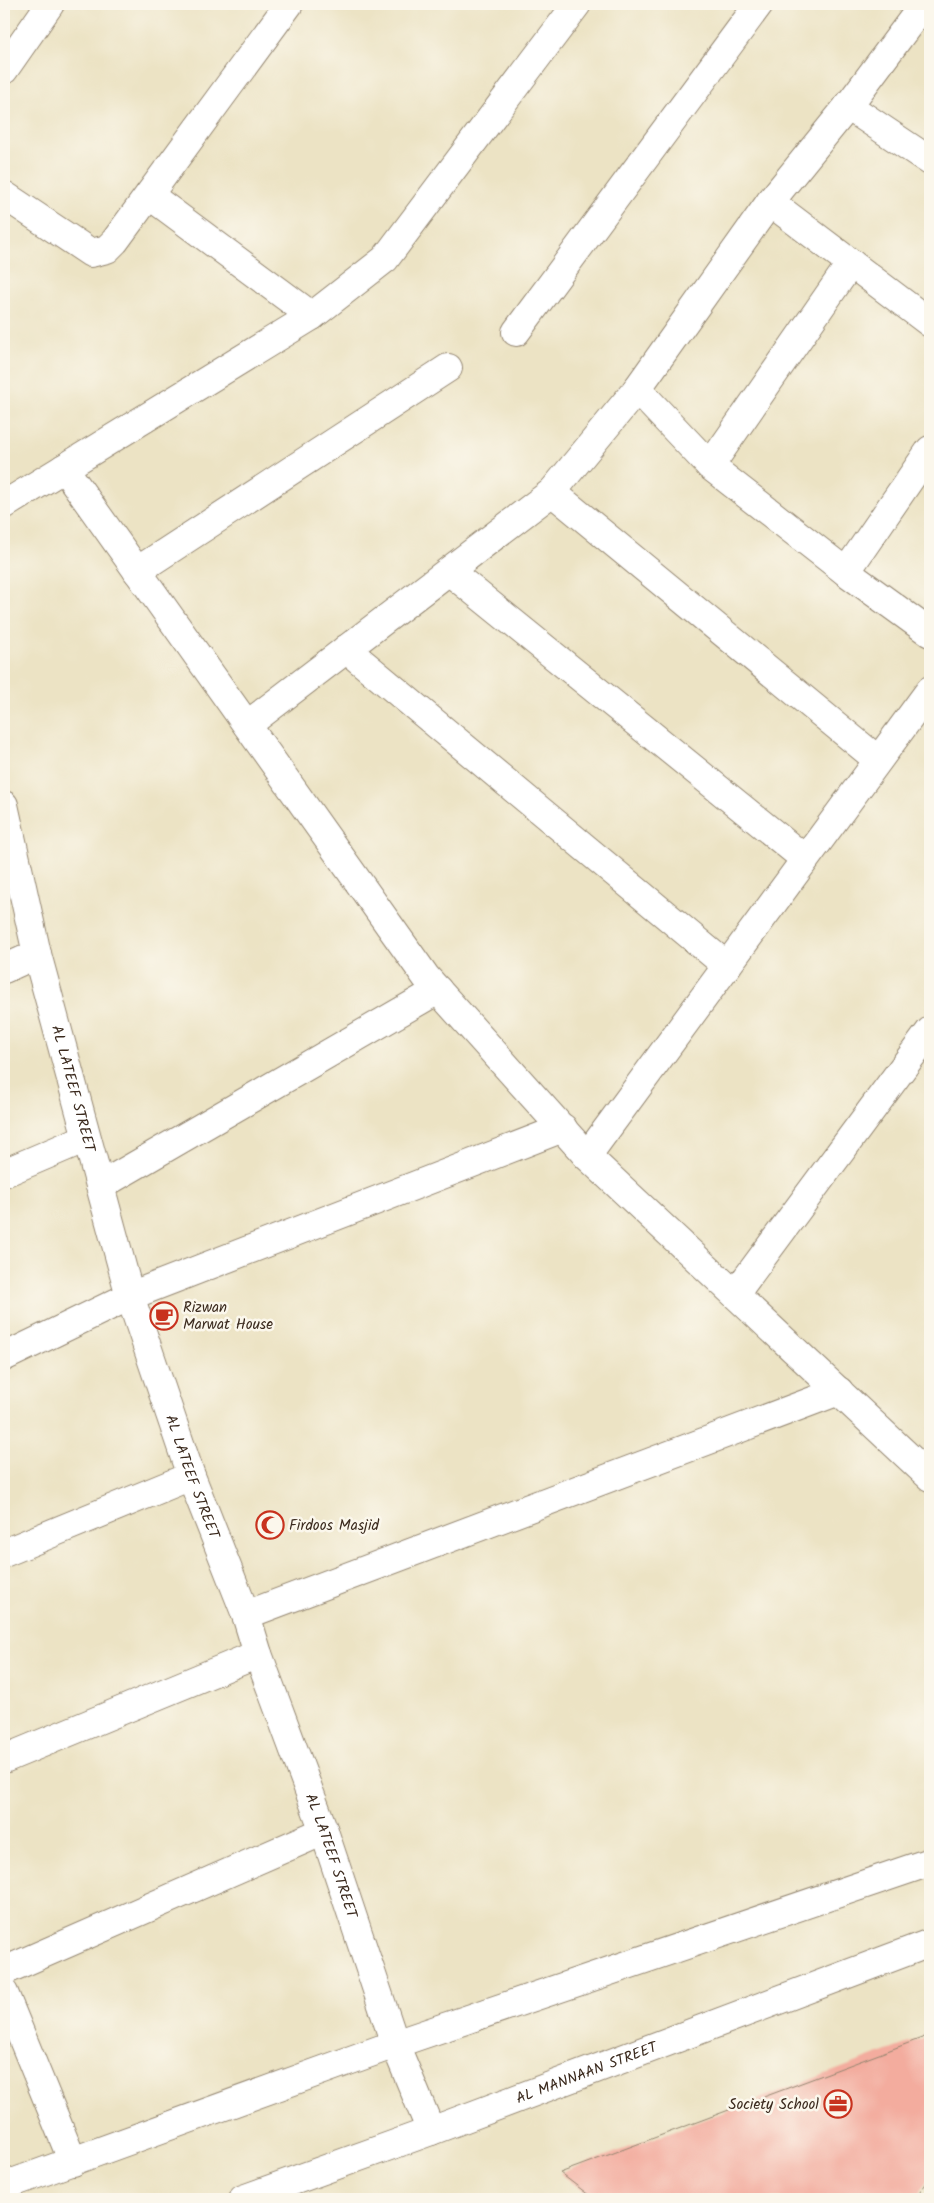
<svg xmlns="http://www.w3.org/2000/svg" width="934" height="2203" viewBox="0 0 934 2203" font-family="Kalam,sans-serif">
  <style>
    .building { fill: #f3ac9e }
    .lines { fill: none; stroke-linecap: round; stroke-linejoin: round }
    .minor-casing { stroke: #948671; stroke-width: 30 }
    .minor { stroke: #fff; stroke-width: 28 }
    .labels { text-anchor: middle; stroke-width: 5; stroke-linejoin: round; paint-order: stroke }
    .street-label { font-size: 15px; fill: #3b2a1e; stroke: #fbf7ec }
    .poi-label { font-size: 15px; fill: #3b2a1e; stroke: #fbf7ec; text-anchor: start }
  </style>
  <rect width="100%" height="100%" fill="#fbf7ec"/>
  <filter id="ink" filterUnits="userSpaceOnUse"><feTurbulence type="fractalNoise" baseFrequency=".02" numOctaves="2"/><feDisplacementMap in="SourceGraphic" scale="10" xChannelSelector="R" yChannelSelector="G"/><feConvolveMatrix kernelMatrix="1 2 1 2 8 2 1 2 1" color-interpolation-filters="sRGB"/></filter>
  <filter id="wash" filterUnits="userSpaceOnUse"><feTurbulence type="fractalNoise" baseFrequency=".0096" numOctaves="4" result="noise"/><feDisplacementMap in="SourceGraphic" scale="20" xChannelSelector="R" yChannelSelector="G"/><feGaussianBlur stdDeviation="1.12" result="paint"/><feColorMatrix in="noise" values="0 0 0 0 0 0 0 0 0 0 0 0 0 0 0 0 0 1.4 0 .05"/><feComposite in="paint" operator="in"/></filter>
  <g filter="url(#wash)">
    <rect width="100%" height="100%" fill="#ece3c4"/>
    <g id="blocks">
      <!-- building -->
      <path class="building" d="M 930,2035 L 930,2178 L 915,2199 L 594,2199 L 560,2173 Z"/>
    </g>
  </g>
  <g filter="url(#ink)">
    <use href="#blocks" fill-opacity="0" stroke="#948671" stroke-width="1"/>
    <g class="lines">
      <!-- minor casing -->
      <g class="minor-casing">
        <g id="minor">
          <path d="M 4,70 L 50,4"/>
          <path d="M 848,106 L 930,161"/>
          <path d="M 4,195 L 91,253 L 107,249 L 115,241 L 289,4"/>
          <path d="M 149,195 L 312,316"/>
          <path d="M 770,202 L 930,323"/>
          <path d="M 516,332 L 759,4"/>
          <path d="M 637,389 L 710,466 L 846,572 L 930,633"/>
          <path d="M 710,466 L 851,263"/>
          <path d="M 64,468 L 426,977 L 587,1156 L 930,1477"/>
          <path d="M 552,492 L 878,760"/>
          <path d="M 4,505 L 312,316 L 385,259 L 577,4"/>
          <path d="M 137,571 L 448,368"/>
          <path d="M 449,571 L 805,859"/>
          <path d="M 846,572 L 930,450"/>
          <path d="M 346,649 L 727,966"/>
          <path d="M 247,725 L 552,492 L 637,389 L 770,202 L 848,106 L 924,4"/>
          <path id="s1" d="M 4,805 L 37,954 L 130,1296 L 191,1476 L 246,1615 L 258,1654 L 324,1831 L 395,2044 L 431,2131"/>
          <path d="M 4,969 L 37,954"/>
          <path d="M 587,1156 L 930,690"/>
          <path d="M 4,1173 L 86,1138"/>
          <path d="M 100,1186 L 438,990"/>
          <path d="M 735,1294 L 930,1031"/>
          <path d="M 4,1357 L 130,1296 L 563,1128"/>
          <path d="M 4,1553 L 191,1476"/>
          <path d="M 246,1615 L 839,1391"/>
          <path d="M 4,1759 L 258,1654"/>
          <path d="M 4,1971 L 324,1831"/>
          <path d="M 4,1993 L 73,2162"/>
          <path d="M 4,2186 L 395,2044 L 930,1862"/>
          <path id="s2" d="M 243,2199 L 431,2131 L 930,1943"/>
        </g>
      </g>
      <!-- minor -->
      <use href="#minor" class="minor"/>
    </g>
  </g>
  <!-- icons -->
  <defs>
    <g id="cafe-ring" transform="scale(1.4375)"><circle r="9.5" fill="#fbf7ec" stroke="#c8321e" stroke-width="1.5"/><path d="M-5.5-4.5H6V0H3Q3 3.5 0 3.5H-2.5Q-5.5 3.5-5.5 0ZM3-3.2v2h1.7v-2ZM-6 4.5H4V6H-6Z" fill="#c8321e"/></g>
    <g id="mosque-ring" transform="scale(1.4375)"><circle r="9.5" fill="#fbf7ec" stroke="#c8321e" stroke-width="1.5"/><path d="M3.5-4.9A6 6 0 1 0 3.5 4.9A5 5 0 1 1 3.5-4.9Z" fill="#c8321e"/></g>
    <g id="office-ring" transform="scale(1.4375)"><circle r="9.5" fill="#fbf7ec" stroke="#c8321e" stroke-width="1.5"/><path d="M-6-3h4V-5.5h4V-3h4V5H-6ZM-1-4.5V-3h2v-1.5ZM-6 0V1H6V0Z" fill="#c8321e"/></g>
  </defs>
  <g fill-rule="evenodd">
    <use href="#cafe-ring" x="164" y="1316"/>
    <use href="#mosque-ring" x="270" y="1525"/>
    <use href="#office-ring" x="838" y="2104"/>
  </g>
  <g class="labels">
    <!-- street labels -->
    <g class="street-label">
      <text dy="5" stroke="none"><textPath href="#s1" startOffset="292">AL LATEEF STREET</textPath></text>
      <text dy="5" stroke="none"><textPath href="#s1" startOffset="698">AL LATEEF STREET</textPath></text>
      <text dy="5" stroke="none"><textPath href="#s1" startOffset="1102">AL LATEEF STREET</textPath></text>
      <text dy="5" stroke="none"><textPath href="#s2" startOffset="366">AL MANNAAN STREET</textPath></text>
    </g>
    <!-- poi labels -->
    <g class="poi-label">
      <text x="183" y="1312">Rizwan<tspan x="183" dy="17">Marwat House</tspan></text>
      <text x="289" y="1530">Firdoos Masjid</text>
      <text x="819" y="2109" text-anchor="end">Society School</text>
    </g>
  </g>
  <!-- margin -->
  <rect width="934" height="2203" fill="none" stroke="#fbf7ec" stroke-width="20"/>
</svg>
